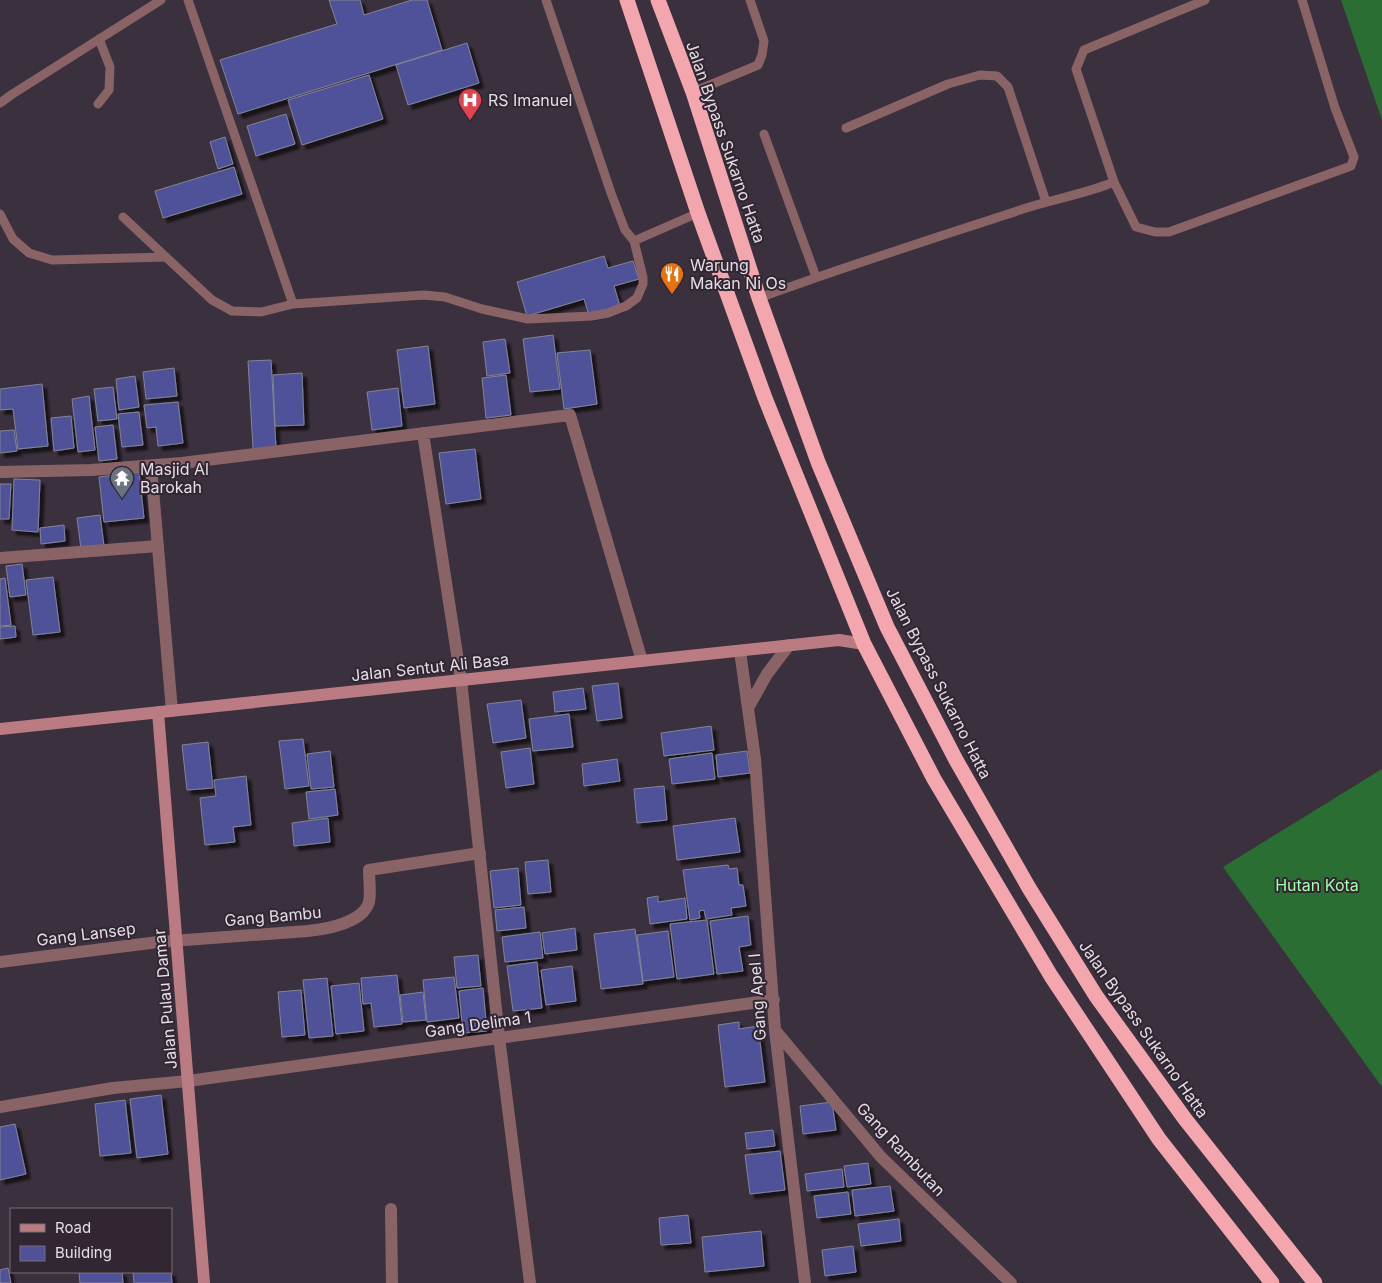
<svg xmlns="http://www.w3.org/2000/svg" width="1382" height="1283" viewBox="0 0 1382 1283" font-family="Inter,sans-serif">
  <style>
    .forest { fill: #2a6e33 }
    .building { fill: #505199; stroke: #828497; filter: url(#shadow) }
    .lines { fill: none; stroke-linecap: round; stroke-linejoin: round }
    .lane { stroke: #8a6366; stroke-width: 9 }
    .street { stroke: #8a6366; stroke-width: 12 }
    .secondary { stroke: #ba7c82; stroke-width: 12 }
    .highway { stroke: #f3a6ae; stroke-width: 15 }
    .labels { text-anchor: middle; stroke-width: 4; stroke-linejoin: round; paint-order: stroke }
    .poi-label { font-size: 16px; fill: #e4dde5; stroke: #312632; text-anchor: start }
    .street-label { font-size: 16px; fill: #e4dde5; stroke: #312632 }
    .park-label { font-size: 16px; fill: #a3fea9; stroke: #312632 }
  </style>
  <defs>
    <filter id="shadow"><feDropShadow dx="4.5" dy="4.5" stdDeviation="1" flood-color="#0009"/></filter>
  </defs>
  <rect width="100%" height="100%" fill="#3b303d"/>
  <!-- forest -->
  <path class="forest" d="M 1341,0 L 1382,0 L 1382,120 Z
    M 1382,769 L 1382,1087 L 1223,867 Z"/>
  <!-- building -->
  <path class="building" d="M 329,0 L 360,0 L 364,15 L 412,0 L 427,0 L 442,50 L 238,114 L 220,60 L 337,24 Z
    M 467,43 L 479,83 L 408,105 L 396,65 Z
    M 369,75 L 383,119 L 302,145 L 288,100 Z
    M 286,114 L 295,144 L 256,156 L 247,126 Z
    M 225,137 L 233,164 L 218,169 L 210,142 Z
    M 234,167 L 242,194 L 163,218 L 155,191 Z
    M 604,256 L 608,268 L 633,261 L 639,279 L 614,286 L 620,306 L 589,315 L 584,299 L 527,316 L 517,282 Z
    M 553,335 L 560,389 L 530,392 L 523,339 Z
    M 505,339 L 510,373 L 487,376 L 483,342 Z
    M 428,346 L 435,404 L 404,408 L 397,350 Z
    M 590,350 L 597,404 L 564,409 L 557,353 Z
    M 271,360 L 276,448 L 253,449 L 248,361 Z
    M 174,368 L 177,396 L 146,399 L 143,372 Z
    M 302,373 L 304,425 L 275,426 L 273,375 Z
    M 506,375 L 511,415 L 486,418 L 482,378 Z
    M 135,376 L 139,407 L 119,410 L 116,379 Z
    M 42,384 L 48,446 L 18,449 L 13,409 L 0,410 L 0,389 Z
    M 113,387 L 117,419 L 98,421 L 94,389 Z
    M 398,388 L 402,426 L 372,430 L 367,392 Z
    M 89,396 L 95,450 L 78,452 L 72,399 Z
    M 178,402 L 183,443 L 158,446 L 156,427 L 147,428 L 144,405 Z
    M 139,412 L 143,445 L 122,447 L 118,414 Z
    M 71,416 L 74,448 L 54,451 L 51,418 Z
    M 113,425 L 117,459 L 99,461 L 95,427 Z
    M 14,430 L 17,451 L 0,453 L 0,431 Z
    M 475,449 L 481,499 L 446,504 L 439,453 Z
    M 139,472 L 144,518 L 104,522 L 99,477 Z
    M 14,479 L 40,480 L 38,532 L 12,530 Z
    M 0,484 L 11,484 L 9,519 L 0,519 Z
    M 100,515 L 104,546 L 81,549 L 77,518 Z
    M 64,525 L 65,541 L 41,544 L 40,528 Z
    M 22,564 L 26,595 L 10,597 L 6,566 Z
    M 53,577 L 60,632 L 33,635 L 26,580 Z
    M 5,578 L 11,625 L 0,626 L 0,579 Z
    M 15,626 L 16,637 L 0,639 L 0,627 Z
    M 618,683 L 622,718 L 597,721 L 592,686 Z
    M 583,688 L 586,709 L 555,712 L 553,692 Z
    M 521,700 L 526,738 L 493,743 L 487,704 Z
    M 569,714 L 573,747 L 533,751 L 529,719 Z
    M 711,726 L 714,750 L 664,756 L 661,733 Z
    M 303,739 L 309,786 L 285,789 L 279,741 Z
    M 208,742 L 213,788 L 187,790 L 182,745 Z
    M 530,748 L 534,784 L 506,788 L 501,752 Z
    M 330,751 L 334,787 L 311,789 L 307,754 Z
    M 747,751 L 750,773 L 718,777 L 716,755 Z
    M 712,753 L 715,779 L 672,784 L 669,759 Z
    M 617,759 L 620,781 L 584,786 L 582,764 Z
    M 246,776 L 251,825 L 233,827 L 235,842 L 205,845 L 200,798 L 216,796 L 214,780 Z
    M 664,786 L 667,820 L 637,823 L 634,789 Z
    M 335,789 L 338,815 L 309,819 L 306,792 Z
    M 328,818 L 330,842 L 294,846 L 292,823 Z
    M 735,818 L 740,852 L 677,860 L 673,826 Z
    M 548,860 L 551,892 L 528,894 L 525,862 Z
    M 728,865 L 729,869 L 737,868 L 739,885 L 743,885 L 746,906 L 731,908 L 732,915 L 706,919 L 704,910 L 699,911 L 700,918 L 690,920 L 683,870 Z
    M 518,868 L 521,905 L 494,908 L 490,871 Z
    M 658,896 L 658,902 L 685,898 L 687,919 L 650,924 L 647,898 Z
    M 524,907 L 526,928 L 497,931 L 495,910 Z
    M 748,916 L 751,945 L 739,947 L 743,971 L 717,974 L 710,921 Z
    M 707,920 L 714,974 L 677,979 L 670,924 Z
    M 575,928 L 577,950 L 545,954 L 542,933 Z
    M 635,929 L 643,984 L 601,989 L 594,934 Z
    M 668,931 L 674,977 L 643,981 L 637,935 Z
    M 540,932 L 543,958 L 505,962 L 502,937 Z
    M 478,955 L 481,986 L 457,988 L 454,957 Z
    M 537,962 L 542,1008 L 513,1011 L 507,966 Z
    M 572,966 L 576,1001 L 546,1005 L 541,970 Z
    M 397,975 L 402,1024 L 374,1027 L 371,1003 L 363,1004 L 361,978 Z
    M 454,977 L 459,1018 L 427,1022 L 423,980 Z
    M 327,978 L 333,1036 L 309,1038 L 303,980 Z
    M 359,983 L 364,1031 L 336,1034 L 331,986 Z
    M 483,988 L 487,1031 L 463,1033 L 459,991 Z
    M 301,990 L 305,1035 L 282,1037 L 278,992 Z
    M 423,992 L 426,1020 L 403,1022 L 400,995 Z
    M 739,1022 L 739,1029 L 758,1026 L 765,1082 L 725,1087 L 718,1025 Z
    M 161,1095 L 168,1154 L 137,1158 L 130,1099 Z
    M 125,1100 L 131,1153 L 100,1156 L 95,1104 Z
    M 832,1102 L 836,1130 L 803,1134 L 800,1106 Z
    M 15,1124 L 26,1174 L 0,1180 L 0,1127 Z
    M 773,1130 L 775,1146 L 747,1149 L 745,1133 Z
    M 780,1151 L 785,1190 L 750,1194 L 745,1155 Z
    M 868,1163 L 871,1184 L 847,1187 L 844,1166 Z
    M 842,1169 L 844,1187 L 807,1191 L 805,1174 Z
    M 890,1186 L 894,1211 L 855,1216 L 852,1190 Z
    M 848,1192 L 851,1214 L 817,1218 L 814,1196 Z
    M 688,1215 L 691,1243 L 661,1245 L 659,1218 Z
    M 899,1219 L 901,1241 L 861,1246 L 858,1224 Z
    M 761,1231 L 764,1266 L 705,1272 L 702,1237 Z
    M 853,1246 L 856,1272 L 825,1276 L 822,1250 Z
    M 8,1268 L 11,1283 L 0,1283 L 0,1270 Z
    M 79,1272 L 122,1272 L 123,1283 L 80,1283 Z
    M 133,1272 L 171,1272 L 172,1283 L 134,1283 Z"/>
  <g class="lines">
    <!-- lane -->
    <path class="lane" d="M 188,0 L 293,304
      M 1205,0 L 1084,50 L 1076,69 L 1114,182 L 1136,227 L 1155,232 L 1169,232 L 1351,166 L 1354,157 L 1335,108 L 1302,0
      M 693,92 L 758,65 L 762,55 L 764,41 L 750,0
      M 0,103 L 11,95 L 161,0
      M 98,104 L 109,90 L 110,67 L 99,39
      M 846,128 L 948,84 L 980,75 L 997,76 L 1008,87 L 1046,202
      M 764,134 L 816,277
      M 0,214 L 13,239 L 29,253 L 52,260 L 166,257
      M 123,217 L 212,300 L 232,311 L 261,312 L 293,304 L 424,295 L 445,297 L 482,309 L 528,319 L 592,316 L 608,313 L 626,306 L 637,298 L 643,284 L 643,277 L 634,241 L 625,230 L 611,193 L 546,0
      M 634,241 L 698,213
      M 759,298 C 846,266 935,238 1023,209 C 1053,199 1085,194 1114,182"/>
    <!-- street -->
    <path class="street" d="M 423,433 L 461,680 L 499,1037 L 530,1283
      M 151,466 L 172,711
      M 0,472 L 91,470 L 182,463 L 570,415 L 642,661
      M 0,558 L 158,546
      M 740,651 L 755,759 L 775,1030 L 805,1283
      M 748,708 L 767,674 L 789,645
      M 0,962 L 158,942 L 308,931 C 326,929 363,923 369,902 C 371,893 369,880 369,870 L 480,853
      M 775,1030 L 881,1157 L 1011,1283
      M 0,1107 L 113,1088 L 188,1081 L 774,1000
      M 391,1209 L 392,1283"/>
    <!-- secondary -->
    <path class="secondary" d="M 158,712 L 204,1283
      M 0,729 L 839,640 L 864,644"/>
    <!-- highway -->
    <path class="highway" d="M 627,0 L 698,213 L 765,398 L 864,644 L 934,779 L 1051,976 L 1159,1139 L 1272,1283
      M 658,0 L 693,92 L 759,298 L 818,462 L 887,627 L 956,760 L 1029,888 L 1096,996 L 1185,1119 L 1315,1283"/>
  </g>
  <!-- icons -->
  <defs>
    <g id="hospital-pin" transform="scale(1.25)"><path d="M0 17L-7.5 6A9.5 9.5 0 1 1 7.5 6Z" fill="#e0444e" stroke="#312632"/><path d="M-5-5h3v3.5h4V-5h3V5h-3V1.5h-4V5h-3Z" fill="#fff"/></g>
    <g id="restaurant-pin" transform="scale(1.25)"><path d="M0 17L-7.5 6A9.5 9.5 0 1 1 7.5 6Z" fill="#e8710a" stroke="#312632"/><path d="M-5-6h1v4h1v-4h1v4h1v-4h1v5L-1.5 .5V6h-2V.5L-5-1ZM5-6V6H3V1.5H1.5Q1.5-4 5-6Z" fill="#fff"/></g>
    <g id="temple-pin" transform="scale(1.25)"><path d="M0 17L-7.5 6A9.5 9.5 0 1 1 7.5 6Z" fill="#6b7280" stroke="#312632"/><path d="M0-6L5-2H3V0L6.5 2.5H4V6H1.5V3h-3V6H-4V2.5H-6.5L-3 0V-2H-5Z" fill="#fff"/></g>
  </defs>
  <g fill-rule="evenodd">
    <use href="#hospital-pin" x="470" y="100"/>
    <use href="#restaurant-pin" x="672" y="274"/>
    <use href="#temple-pin" x="122" y="478"/>
  </g>
  <g class="labels">
    <!-- poi labels -->
    <g class="poi-label">
      <text x="488" y="106">RS Imanuel</text>
      <text x="690" y="271">Warung<tspan x="690" dy="18">Makan Ni Os</tspan></text>
      <text x="140" y="475">Masjid Al<tspan x="140" dy="18">Barokah</tspan></text>
    </g>
    <!-- street labels -->
    <g class="street-label">
      <text transform="translate(726 142) rotate(71)" y="6">Jalan Bypass Sukarno Hatta</text>
      <text transform="translate(430 667) rotate(-6)" y="6">Jalan Sentut Ali Basa</text>
      <text transform="translate(939 683) rotate(63)" y="6">Jalan Bypass Sukarno Hatta</text>
      <text transform="translate(273 916) rotate(-5)" y="6">Gang Bambu</text>
      <text transform="translate(86 934) rotate(-7)" y="6">Gang Lansep</text>
      <text transform="translate(757 997) rotate(-94)" y="6">Gang Apel I</text>
      <text transform="translate(165 999) rotate(-95)" y="6">Jalan Pulau Damar</text>
      <text transform="translate(478 1024) rotate(-8)" y="6">Gang Delima 1</text>
      <text transform="translate(1144 1029) rotate(55)" y="6">Jalan Bypass Sukarno Hatta</text>
      <text transform="translate(901 1149) rotate(47)" y="6">Gang Rambutan</text>
    </g>
    <!-- park labels -->
    <g class="park-label">
      <text x="1317" y="891">Hutan Kota</text>
    </g>
  </g>
  <!-- legend -->
  <rect x="10" y="1208" width="162" height="65" fill="#312632" stroke="#796f7a"/>
  <rect x="20" y="1224" width="25" height="8" fill="#ba7c82" stroke="#796f7a"/>
  <text x="55" y="1233" font-size="15" fill="#e4dde5">Road</text>
  <rect x="20" y="1246" width="25" height="15" fill="#505199" stroke="#796f7a"/>
  <text x="55" y="1258" font-size="15" fill="#e4dde5">Building</text>
</svg>
